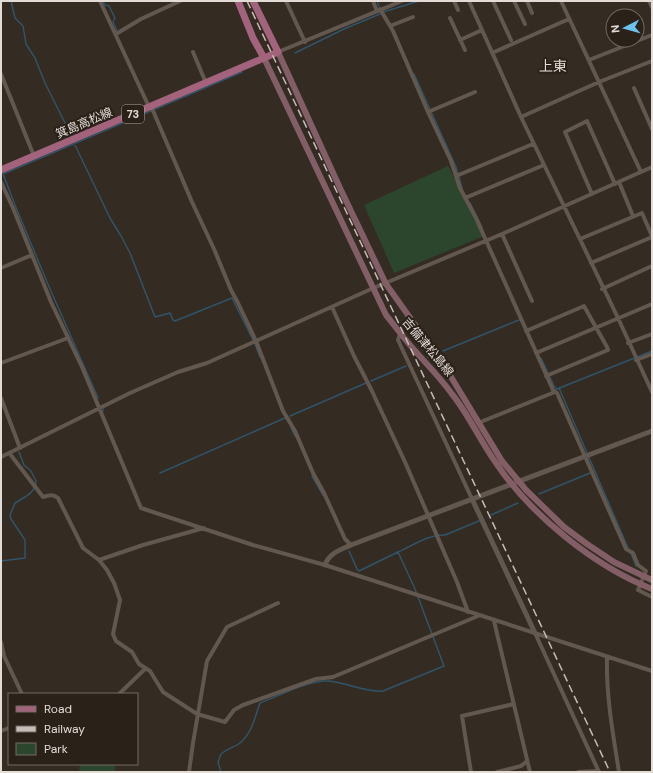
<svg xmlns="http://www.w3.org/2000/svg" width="653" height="773" viewBox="0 0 653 773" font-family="'DM Sans','Noto Sans JP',sans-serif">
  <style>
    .green { fill: #2c462e }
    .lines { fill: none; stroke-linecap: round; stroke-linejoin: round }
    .stream { stroke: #30546a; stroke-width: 1.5 }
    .minor { stroke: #63584f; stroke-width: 4 }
    .tertiary { stroke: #63584f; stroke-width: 5 }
    .secondary { stroke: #835e66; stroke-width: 6 }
    .primary { stroke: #a3637d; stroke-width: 7 }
    .rail { stroke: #c5bdb8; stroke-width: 1.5; stroke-dasharray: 8 4; stroke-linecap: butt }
    .labels { text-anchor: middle; stroke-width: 4; stroke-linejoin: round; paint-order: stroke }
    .shield { fill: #2a2119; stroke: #aba39d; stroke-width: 1 }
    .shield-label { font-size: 11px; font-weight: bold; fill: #e2dbd6 }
    .street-label { font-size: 12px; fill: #e2dbd6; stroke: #2a2119 }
    .quarter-label { font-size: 14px; fill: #e2dbd6; stroke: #2a2119 }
  </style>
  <rect width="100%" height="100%" fill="#342b22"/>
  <!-- green -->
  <path class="green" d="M 448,166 L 484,236 L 394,273 L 364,205 Z
    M 81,764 L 115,764 L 115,772 L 80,772 L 79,768 Z"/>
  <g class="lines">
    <!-- stream -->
    <path class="stream" d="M 11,1 L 15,18 L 23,26 L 26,44 L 35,58 L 45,83 L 72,137
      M 103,1 L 105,5 L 109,6 L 115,18 L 113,22 L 118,33
      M 377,1 L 379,6
      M 383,12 L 419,1
      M 295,53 L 344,29 L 380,14
      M 414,74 L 456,167 L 462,188
      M 74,143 L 110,218 L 121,236 L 130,253 L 155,317 L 170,313 L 173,320 L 175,321 L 232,298 L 253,340
      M 470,203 L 482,227
      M 255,344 L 260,357
      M 443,351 L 519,320
      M 428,357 L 432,355
      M 541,358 L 554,386 L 557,389 L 652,351
      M 371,381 L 406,366
      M 559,388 L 628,548
      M 98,398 L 47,282 L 15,205 L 3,174 L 242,72
      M 103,409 L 103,411
      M 290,416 L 366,383
      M 291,428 L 295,436
      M 160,473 L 285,418
      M 312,476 L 323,495
      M 539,494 L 590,473
      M 491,515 L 518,503
      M 349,551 L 357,569 L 359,571 L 398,552
      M 631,553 L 636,566
      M 1,561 L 25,558 L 25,540 L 11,519 L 10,515 L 15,503 C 23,498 36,493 36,481 L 31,471 L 24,465 L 19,452
      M 221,772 L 218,762 L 221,754 C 227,749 234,747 240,743 C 252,733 255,717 260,703 C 279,696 308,680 328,681 C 346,682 365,693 383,691 L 444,666 L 415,589 L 398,552 C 412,546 429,534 445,535 L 479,521"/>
    <!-- minor -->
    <path class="minor" d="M 100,1 L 149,107
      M 286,1 L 305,42
      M 373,1 L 377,11
      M 454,1 L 458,10
      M 469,1 L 521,117 L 618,318 L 652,392
      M 493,1 L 511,40
      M 514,1 L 525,24
      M 527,1 L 532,13
      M 561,1 L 641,172
      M 649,1 L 652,7
      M 380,9 L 393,31 L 428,112 L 451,161 L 460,188 L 476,218 L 553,390 L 557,393 L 626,549 L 633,553 L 638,565 L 646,571 L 638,590 L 652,597
      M 450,18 L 465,50
      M 390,26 L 413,17
      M 116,34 L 141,19 L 180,1
      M 460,40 L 482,30
      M 193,52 L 206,83
      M 278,52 L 402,1
      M 492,53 L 569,19
      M 589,60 L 652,35
      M 1,74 L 34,156
      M 634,88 L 652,129
      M 151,106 L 192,202 L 214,249 L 231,290 L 238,303 L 256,341 L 283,411 L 295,431 L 313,473 L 324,493 L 345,539 L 351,545
      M 428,112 L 475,92
      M 521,117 L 599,82 L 652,61
      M 456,176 L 533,144
      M 1,182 L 13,208 L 51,302 L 82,367 L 141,508 L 253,545 L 325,565 L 652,671
      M 619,182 L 633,216
      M 592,194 L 565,132 L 587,121 L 615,184
      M 465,198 L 544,165
      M 502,234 L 532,301
      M 580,239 L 642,213 L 652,236
      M 591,263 L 652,237
      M 1,268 L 32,255
      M 602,289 L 652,266
      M 332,307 L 354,356 L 371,389 L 405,462 L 457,582 L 468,612
      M 526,331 L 584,306 L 607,347 L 608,350 L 546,376
      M 400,334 L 398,340 L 472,499
      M 628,343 L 652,334
      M 536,353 L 652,304
      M 636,360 L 652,354
      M 1,363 L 68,338
      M 1,398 L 20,448
      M 483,421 L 555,392
      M 10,454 L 43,497 C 49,495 53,494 58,498 L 83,548 L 99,560 L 107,570 L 114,583 L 120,600 L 113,634 L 116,641 L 132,652 L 139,664 L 150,671 L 163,692 L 197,714 L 225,722 L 234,710 L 243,705 L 316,679 L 333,677 L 478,616
      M 1,457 L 130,393 L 178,372 L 207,363 L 369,290 L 502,234 L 652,167
      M 99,560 L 143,545 L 204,528
      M 494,621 L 530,772
      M 535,633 L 599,772
      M 1,642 L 4,656 L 22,694
      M 607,657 C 606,696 613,734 619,772
      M 119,694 L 145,669
      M 1,731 L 9,728
      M 189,772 L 193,743 L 207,661 L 227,627 L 278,603
      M 471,772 L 462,716 L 514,704
      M 497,772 L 521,766 L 527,761
      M 578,772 L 598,771"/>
    <!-- tertiary -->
    <path class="tertiary" d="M 472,499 L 535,633
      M 325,565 C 329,553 340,550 351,545 L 652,431"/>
    <!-- secondary -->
    <path class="secondary" d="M 278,52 L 340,188 L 386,284 L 445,367 L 502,461 L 526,490 L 564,527 L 587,544 L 614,562 L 652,580
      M 264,58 L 386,315 C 391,321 396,328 401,334 C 417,355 437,373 452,394 C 469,415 480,441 496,463 C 531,515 594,566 652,589"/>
    <!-- primary -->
    <path class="primary" d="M 238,1 L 253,38 L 264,58
      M 1,170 L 278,52 L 253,1"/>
    <!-- rail -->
    <path class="rail" d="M 247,1 L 610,772"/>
  </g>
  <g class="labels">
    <!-- shield labels -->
    <rect class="shield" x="122" y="105" width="22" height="18" rx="3"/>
    <g class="shield-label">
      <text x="133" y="118">73</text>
    </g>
    <!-- street labels -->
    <g class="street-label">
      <text transform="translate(84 123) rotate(-23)" y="4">箕島高松線</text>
      <text transform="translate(428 347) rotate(50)" y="4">吉備津松島線</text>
    </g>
    <!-- quarter labels -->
    <g class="quarter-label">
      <text x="553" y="71">上東</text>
    </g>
  </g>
  <!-- border -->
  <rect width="653" height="773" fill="none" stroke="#e2dbd6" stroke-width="4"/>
  <!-- legend -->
  <rect x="8" y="693" width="130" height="72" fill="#2a2119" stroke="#746b65"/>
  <rect x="16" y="706" width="20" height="6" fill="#a3637d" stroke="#746b65"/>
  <text x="44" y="713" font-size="12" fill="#e2dbd6">Road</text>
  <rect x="16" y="726" width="20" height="6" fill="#c5bdb8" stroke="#746b65"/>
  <text x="44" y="733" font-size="12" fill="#e2dbd6">Railway</text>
  <rect x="16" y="743" width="20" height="12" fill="#2c462e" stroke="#746b65"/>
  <text x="44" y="753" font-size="12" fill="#e2dbd6">Park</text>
  <!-- north arrow -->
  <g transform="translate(625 28) rotate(264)"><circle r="19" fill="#2a2119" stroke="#746b65"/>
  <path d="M0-3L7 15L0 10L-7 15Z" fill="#6bc3f2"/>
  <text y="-6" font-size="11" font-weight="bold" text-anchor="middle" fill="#e2dbd6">N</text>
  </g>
</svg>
